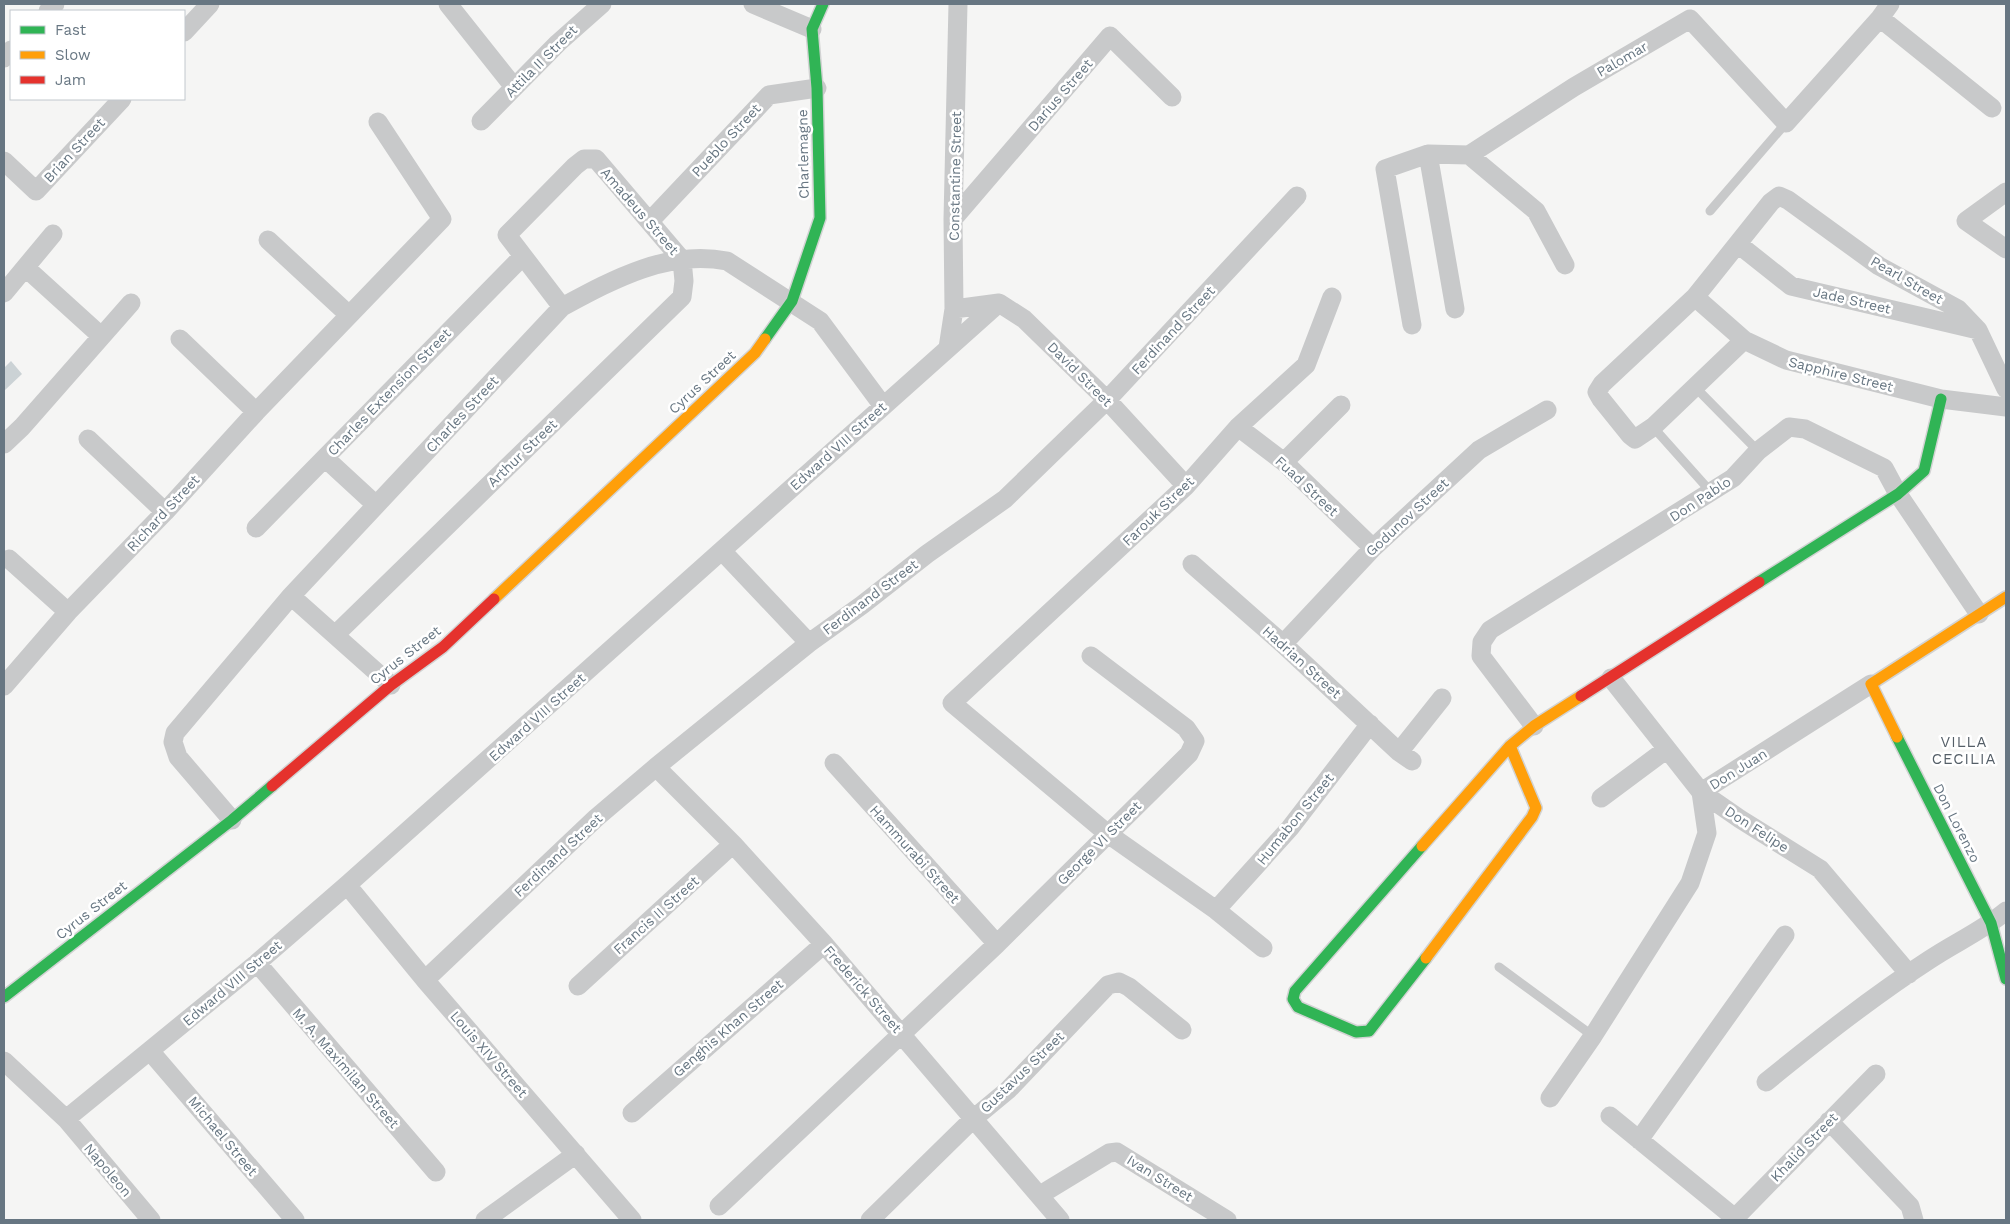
<svg xmlns="http://www.w3.org/2000/svg" width="2010" height="1224" viewBox="0 0 2010 1224" font-family="'Work Sans',sans-serif">
  <style>
    .water { fill: #cbd2d5 }
    .lines { fill: none; stroke-linecap: round; stroke-linejoin: round }
    .fast-casing { stroke: #d2d3d3; stroke-width: 14 }
    .slow-casing { stroke: #d2d3d3; stroke-width: 14 }
    .jam-casing { stroke: #d2d3d3; stroke-width: 14 }
    .lane { stroke: #c8c9ca; stroke-width: 9 }
    .street { stroke: #c8c9ca; stroke-width: 19 }
    .fast { stroke: #30b455; stroke-width: 11 }
    .slow { stroke: #ff9f0a; stroke-width: 11 }
    .jam { stroke: #e5322d; stroke-width: 11 }
    .labels { text-anchor: middle; stroke-width: 5; stroke-linejoin: round; paint-order: stroke }
    .street-label { font-size: 14px; fill: #677682; stroke: #fff }
    .neighbourhood-label { font-size: 15px; letter-spacing: 1px; fill: #555f68; stroke: #fff }
  </style>
  <rect width="100%" height="100%" fill="#f5f5f4"/>
  <!-- water -->
  <path class="water" d="M 11,361 L 22,374 L 4,391 L 4,368 Z"/>
  <g class="lines">
    <!-- fast casing -->
    <g class="fast-casing">
      <path id="fast" d="M 765,339 L 792,301 L 820,218 L 817,88 L 812,29 L 823,4
        M 1759,582 L 1898,494 L 1924,471 L 1941,399
        M 1897,737 L 1991,923 L 2006,979
        M 1422,846 L 1295,991 L 1293,999 L 1298,1007 L 1356,1032 L 1369,1031 L 1426,958
        M 4,997 L 232,820 L 272,786"/>
    </g>
    <!-- slow casing -->
    <g class="slow-casing">
      <path id="slow" d="M 494,599 L 755,353 L 765,339
        M 1897,737 L 1871,684 L 2006,597
        M 1422,846 L 1510,746 L 1534,726 L 1581,696
        M 1426,958 L 1532,817 L 1536,808 L 1510,746"/>
    </g>
    <!-- jam casing -->
    <g class="jam-casing">
      <path id="jam" d="M 1581,696 L 1759,582
        M 272,786 L 391,685 L 443,647 L 494,599"/>
    </g>
    <!-- lane -->
    <path class="lane" d="M 1710,211 L 1786,123
      M 1695,387 L 1758,451
      M 1653,427 L 1711,492
      M 1499,967 L 1593,1036"/>
    <!-- street -->
    <path class="street" d="M 448,4 L 514,87
      M 753,4 L 812,29
      M 48,11 L 55,4
      M 1880,18 L 1992,108
      M 184,32 L 210,4
      M 4,58 L 11,50
      M 481,121 L 558,43 L 602,4
      M 1469,155 L 1536,211 L 1565,265
      M 4,161 L 36,191 L 122,99
      M 2006,192 L 1966,221 L 2006,249
      M 953,219 L 1110,36 L 1172,97
      M 650,221 L 769,95 L 817,88
      M 268,240 L 349,315
      M 1738,244 L 1791,286 L 1978,330
      M 26,268 L 101,336
      M 4,293 L 53,234
      M 1695,297 L 1744,340 L 1786,360 L 1941,399 L 2006,407
      M 954,309 L 999,303 L 1024,319 L 1107,400 L 1186,486
      M 1455,309 L 1428,154 L 1469,155 L 1574,87 L 1690,19 L 1786,123 L 1880,18 L 1890,4
      M 1412,325 L 1385,169 L 1428,154
      M 180,339 L 256,412
      M 1744,340 L 1653,427 L 1635,439 L 1630,435 L 1601,399 L 1597,392 L 1602,384 L 1695,297 L 1771,202 L 1779,196 L 1788,200 L 1879,266 L 1958,309 L 1978,330 L 2006,389
      M 948,348 L 954,309 L 953,219 L 958,4
      M 1238,427 L 1284,462 L 1373,548
      M 88,439 L 165,512
      M 4,444 L 22,427 L 131,303
      M 325,458 L 376,505
      M 1284,462 L 1341,405
      M 256,528 L 523,256
      M 723,552 L 809,643
      M 9,559 L 68,612
      M 1192,564 L 1283,644 L 1399,752 L 1412,761
      M 291,596 L 391,685
      M 335,635 L 682,297 L 684,281 L 682,260 L 596,159 L 584,159 L 575,166 L 507,235 L 562,307
      M 1283,644 L 1373,548 L 1479,450 L 1547,410
      M 1611,678 L 1701,792 L 1740,819 L 1820,869 L 1909,974
      M 4,686 L 68,612 L 165,512 L 256,412 L 442,219 L 378,122
      M 1534,726 L 1481,656 L 1482,642 L 1490,630 L 1733,478 L 1758,451 L 1789,427 L 1805,429 L 1884,468 L 1898,494 L 1979,614
      M 1399,752 L 1442,698
      M 834,763 L 997,944
      M 656,767 L 733,844 L 824,944 L 1060,1220
      M 1701,792 L 1871,684
      M 1601,798 L 1667,749
      M 232,820 L 178,757 L 173,742 L 175,733 L 291,596 L 562,307 C 612,280 668,249 727,261 L 820,321 L 883,406
      M 347,885 L 425,980 L 632,1220
      M 1216,910 L 1290,828 L 1370,724
      M 1263,948 L 1216,910 L 1108,834 L 952,703 L 1186,486 L 1238,427 L 1306,365 L 1332,297
      M 257,963 L 436,1172
      M 425,980 L 596,818 L 656,767 L 809,643 L 862,605 L 927,554 L 1005,499 L 1107,400 L 1297,196
      M 578,986 L 733,844
      M 150,1051 L 295,1220
      M 4,1061 L 66,1119 L 151,1220
      M 1766,1082 C 1819,1039 1872,997 1929,960 C 1954,943 1982,931 2006,911
      M 1550,1098 L 1593,1036 L 1690,883 L 1707,833 L 1701,792
      M 632,1113 L 824,944
      M 1610,1116 L 1735,1218
      M 66,1119 L 257,963 L 347,885 L 999,303
      M 1829,1121 L 1910,1206 L 1914,1220
      M 1639,1140 L 1785,935
      M 1040,1195 L 1109,1153 L 1117,1152 L 1227,1220
      M 719,1206 L 997,944 L 1189,754 L 1195,741 L 1186,728 L 1091,656
      M 485,1220 L 576,1154
      M 870,1220 L 973,1119 L 1008,1090 L 1108,985 L 1119,982 L 1129,987 L 1182,1030
      M 1733,1220 L 1876,1074"/>
    <!-- fast -->
    <use href="#fast" class="fast"/>
    <!-- slow -->
    <use href="#slow" class="slow"/>
    <!-- jam -->
    <use href="#jam" class="jam"/>
  </g>
  <g class="labels">
    <!-- street labels -->
    <g class="street-label">
      <text transform="translate(1622 59) rotate(-30)" y="5">Palomar</text>
      <text transform="translate(541 61) rotate(-45)" y="5">Attila II Street</text>
      <text transform="translate(1060 95) rotate(-49)" y="5">Darius Street</text>
      <text transform="translate(726 140) rotate(-47)" y="5">Pueblo Street</text>
      <text transform="translate(74 150) rotate(-47)" y="5">Brian Street</text>
      <text transform="translate(803 154) rotate(-91)" y="5">Charlemagne</text>
      <text transform="translate(955 176) rotate(-89)" y="5">Constantine Street</text>
      <text transform="translate(640 211) rotate(49)" y="5">Amadeus Street</text>
      <text transform="translate(1907 280) rotate(30)" y="5">Pearl Street</text>
      <text transform="translate(1852 300) rotate(13)" y="5">Jade Street</text>
      <text transform="translate(1173 330) rotate(-47)" y="5">Ferdinand Street</text>
      <text transform="translate(1080 374) rotate(45)" y="5">David Street</text>
      <text transform="translate(1841 374) rotate(14)" y="5">Sapphire Street</text>
      <text transform="translate(702 382) rotate(-43)" y="5">Cyrus Street</text>
      <text transform="translate(389 392) rotate(-46)" y="5">Charles Extension Street</text>
      <text transform="translate(462 414) rotate(-47)" y="5">Charles Street</text>
      <text transform="translate(838 446) rotate(-42)" y="5">Edward VIII Street</text>
      <text transform="translate(522 453) rotate(-44)" y="5">Arthur Street</text>
      <text transform="translate(1307 486) rotate(43)" y="5">Fuad Street</text>
      <text transform="translate(1700 499) rotate(-33)" y="5">Don Pablo</text>
      <text transform="translate(1158 511) rotate(-44)" y="5">Farouk Street</text>
      <text transform="translate(163 513) rotate(-47)" y="5">Richard Street</text>
      <text transform="translate(1407 517) rotate(-43)" y="5">Godunov Street</text>
      <text transform="translate(870 597) rotate(-37)" y="5">Ferdinand Street</text>
      <text transform="translate(405 655) rotate(-38)" y="5">Cyrus Street</text>
      <text transform="translate(1302 662) rotate(42)" y="5">Hadrian Street</text>
      <text transform="translate(537 717) rotate(-42)" y="5">Edward VIII Street</text>
      <text transform="translate(1738 769) rotate(-32)" y="5">Don Juan</text>
      <text transform="translate(1295 819) rotate(-51)" y="5">Humabon Street</text>
      <text transform="translate(1957 823) rotate(63)" y="5">Don Lorenzo</text>
      <text transform="translate(1757 829) rotate(33)" y="5">Don Felipe</text>
      <text transform="translate(1099 843) rotate(-45)" y="5">George VI Street</text>
      <text transform="translate(915 854) rotate(48)" y="5">Hammurabi Street</text>
      <text transform="translate(558 855) rotate(-43)" y="5">Ferdinand Street</text>
      <text transform="translate(91 910) rotate(-38)" y="5">Cyrus Street</text>
      <text transform="translate(656 915) rotate(-42)" y="5">Francis II Street</text>
      <text transform="translate(232 983) rotate(-40)" y="5">Edward VIII Street</text>
      <text transform="translate(863 989) rotate(49)" y="5">Frederick Street</text>
      <text transform="translate(728 1028) rotate(-41)" y="5">Genghis Khan Street</text>
      <text transform="translate(489 1054) rotate(49)" y="5">Louis XIV Street</text>
      <text transform="translate(346 1068) rotate(49)" y="5">M. A. Maximilan Street</text>
      <text transform="translate(1022 1072) rotate(-44)" y="5">Gustavus Street</text>
      <text transform="translate(223 1136) rotate(50)" y="5">Michael Street</text>
      <text transform="translate(1804 1147) rotate(-46)" y="5">Khalid Street</text>
      <text transform="translate(108 1170) rotate(50)" y="5">Napoleon</text>
      <text transform="translate(1160 1178) rotate(32)" y="5">Ivan Street</text>
    </g>
    <!-- neighbourhood labels -->
    <g class="neighbourhood-label">
      <text x="1964" y="747">VILLA<tspan x="1964" dy="17">CECILIA</tspan></text>
    </g>
  </g>
  <!-- border -->
  <rect width="2010" height="1224" fill="none" stroke="#677682" stroke-width="10"/>
  <!-- legend -->
  <rect x="10" y="10" width="175" height="90" fill="#ffffff" stroke="#c2c8cd"/>
  <rect x="20" y="26" width="25" height="8" fill="#30b455" stroke="#c2c8cd"/>
  <text x="55" y="35" font-size="15" fill="#677682">Fast</text>
  <rect x="20" y="51" width="25" height="8" fill="#ff9f0a" stroke="#c2c8cd"/>
  <text x="55" y="60" font-size="15" fill="#677682">Slow</text>
  <rect x="20" y="76" width="25" height="8" fill="#e5322d" stroke="#c2c8cd"/>
  <text x="55" y="85" font-size="15" fill="#677682">Jam</text>
</svg>
